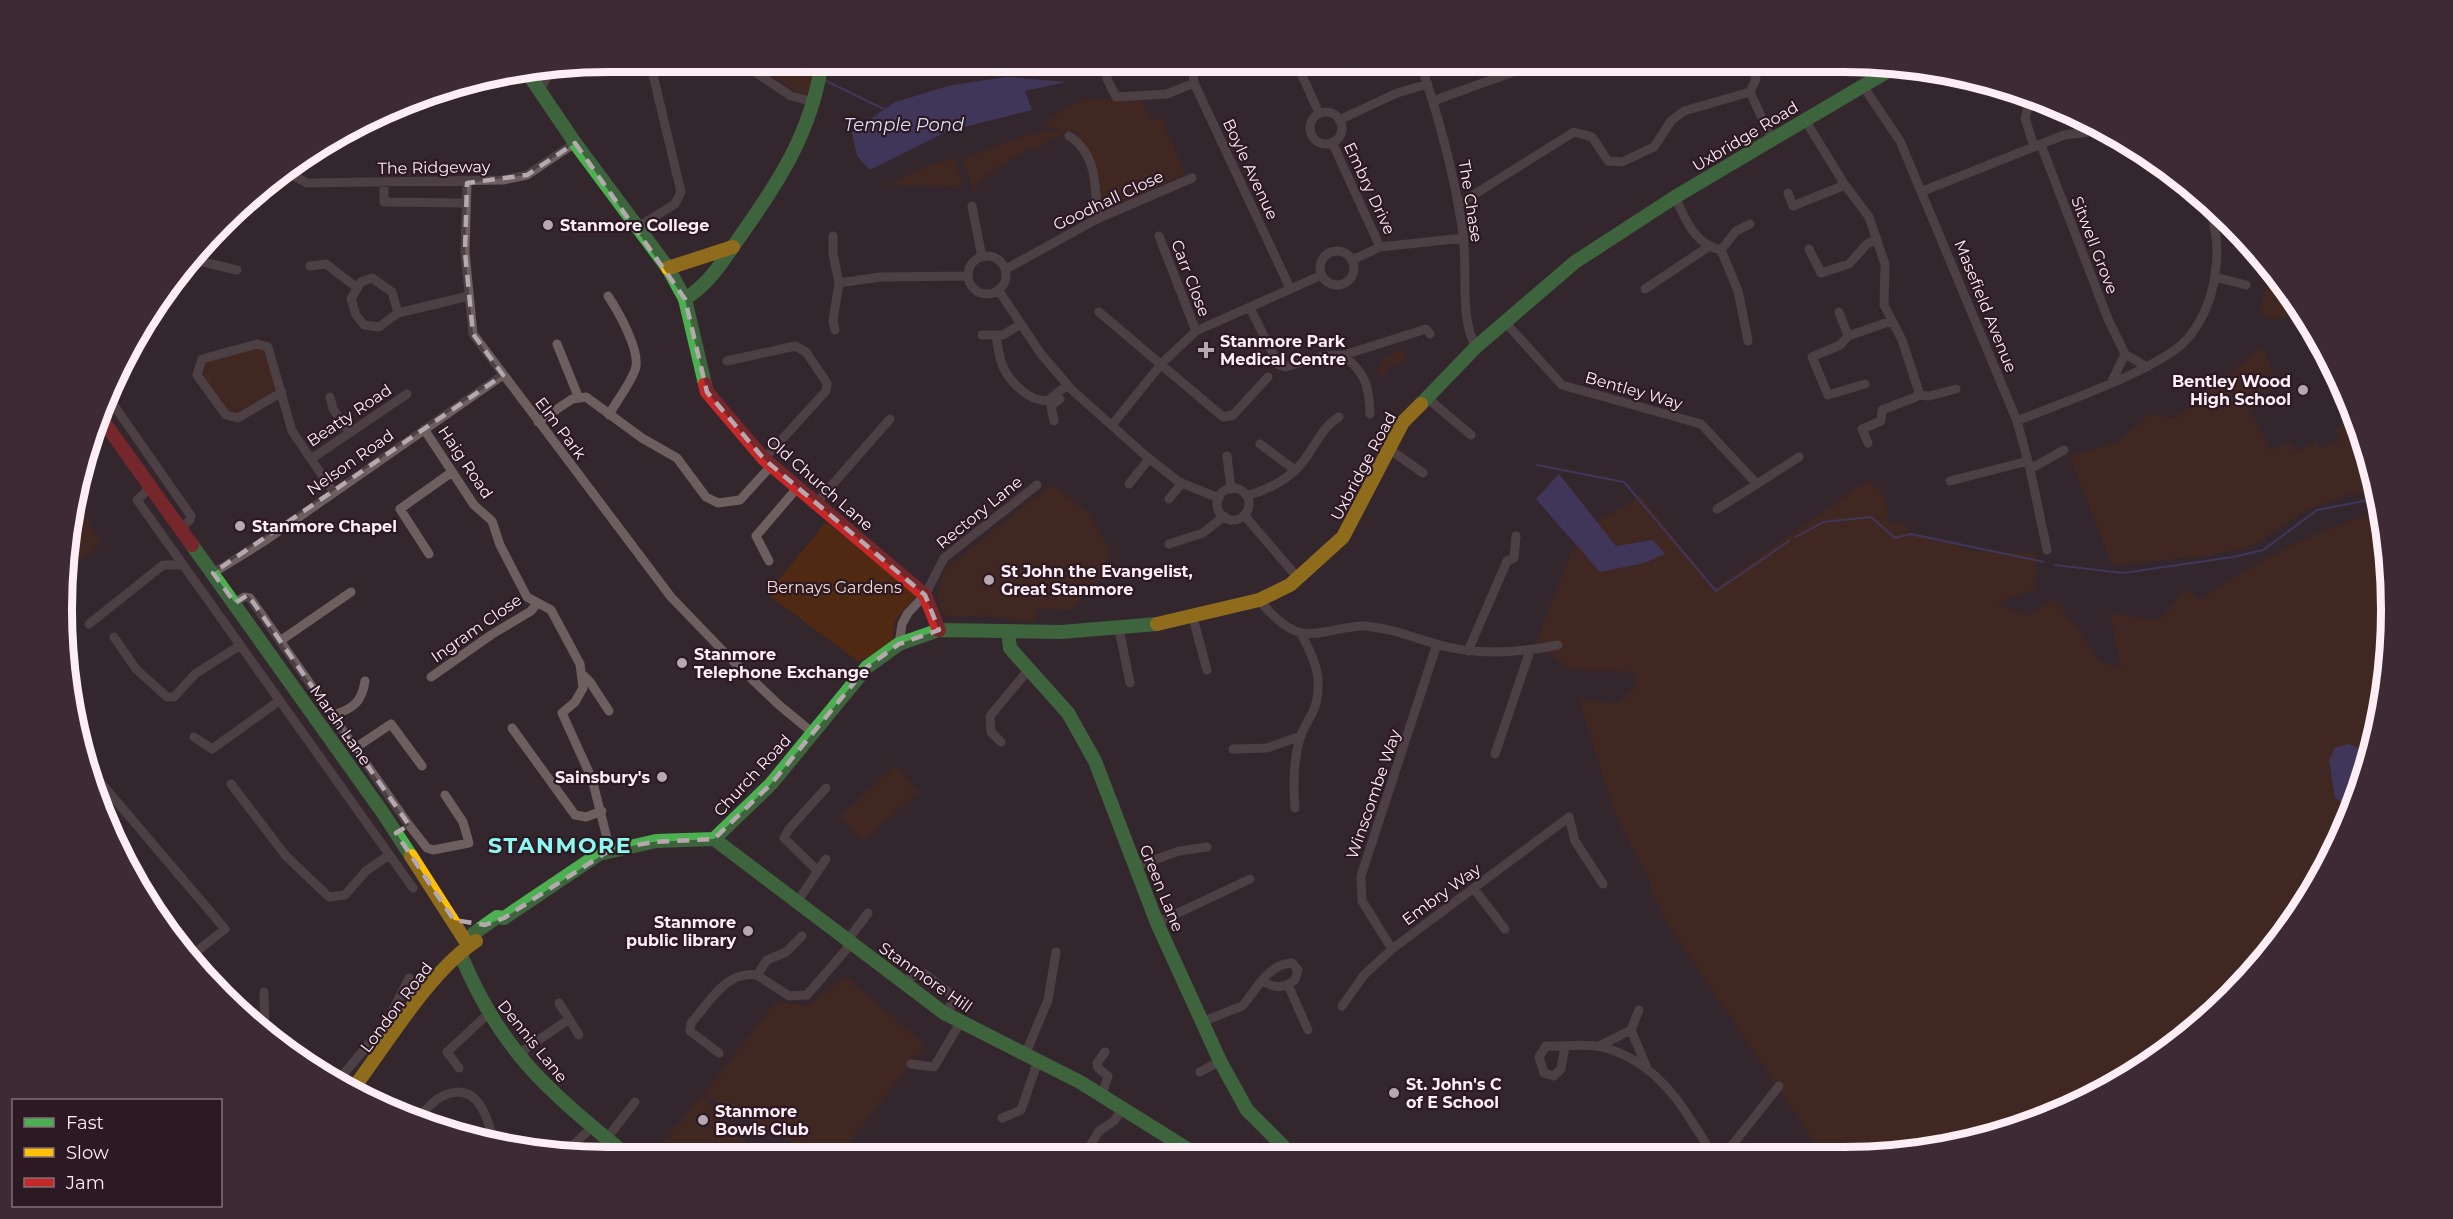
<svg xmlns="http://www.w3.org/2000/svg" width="2453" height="1219" viewBox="0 0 2453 1219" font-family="Montserrat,sans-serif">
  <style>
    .green { fill: #502913 }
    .water { fill: #514b91 }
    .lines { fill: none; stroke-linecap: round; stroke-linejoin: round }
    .stream { stroke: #514b91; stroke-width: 2 }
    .street { stroke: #6d5f60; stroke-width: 9 }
    .fast { stroke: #4caf50; stroke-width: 14 }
    .slow { stroke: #ffc107; stroke-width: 14 }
    .jam { stroke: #c62828; stroke-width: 14 }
    .marked { fill: none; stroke: #b6a8af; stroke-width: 4.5; stroke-dasharray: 12 8; stroke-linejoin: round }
    .poi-dot { fill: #b6a8af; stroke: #2d1924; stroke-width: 2 }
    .labels { text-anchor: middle; stroke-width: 4.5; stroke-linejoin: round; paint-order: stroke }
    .street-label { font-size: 16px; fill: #fdedf5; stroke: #2d1924 }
    .poi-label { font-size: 16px; font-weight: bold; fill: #fdedf5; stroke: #2d1924; text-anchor: start }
    .park-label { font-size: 16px; fill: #efd8cc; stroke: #2d1924 }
    .water-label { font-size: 18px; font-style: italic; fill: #dddef4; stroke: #2d1924 }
    .district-label { font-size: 22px; font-weight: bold; letter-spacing: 1.5px; fill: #8ef9f0; stroke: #2d1924 }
    .rim { fill: none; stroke: #fdedf5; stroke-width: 8 }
  </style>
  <rect width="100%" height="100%" fill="#33272d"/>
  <!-- green -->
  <path class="green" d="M 748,62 L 805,62 L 815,65 L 810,96 L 799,93 Z
    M 1337,62 L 1375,62 L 1376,63 L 1345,77 Z
    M 1116,97 L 1140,97 L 1151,120 L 1162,119 L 1185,174 L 1118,206 L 1102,211 L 1099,177 L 1077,132 L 1065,130 L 1058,138 L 1054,137 L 1038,149 L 1027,149 L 977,182 L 976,190 L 973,191 L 963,159 C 996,147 1029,129 1064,130 L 1044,127 C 1055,113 1071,103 1087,100 C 1097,99 1106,100 1116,97 Z
    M 955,158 L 963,187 L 887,185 L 927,166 Z
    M 2270,270 L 2299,305 C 2288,316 2279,323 2263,316 L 2260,310 Z
    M 255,347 L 267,351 L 278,388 L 239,415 L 228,413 L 201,374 L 204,363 Z
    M 2262,347 L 2277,381 L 2245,399 L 2270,450 L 2290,442 L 2296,452 L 2316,442 L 2320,449 L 2339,440 L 2335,431 L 2355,416 L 2378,492 L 2350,494 L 2303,512 L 2255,545 L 2207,556 L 2112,565 L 2070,456 L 2117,442 L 2151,414 L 2175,418 Z
    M 1396,352 L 1405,352 L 1404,362 L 1390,366 L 1382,379 L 1377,370 L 1385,358 Z
    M 1867,481 C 1884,491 1890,501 1887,520 L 1896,525 L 1904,522 L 1909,532 L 1976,551 L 2037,554 L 2035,589 L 1996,603 L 2028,616 L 2052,599 L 2080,631 L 2100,663 L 2121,667 L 2110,613 L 2158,621 L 2186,589 L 2199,600 C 2252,566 2319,524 2382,513 L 2391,610 L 2381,717 L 2370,752 L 2348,744 L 2329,760 L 2335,798 L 2346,803 L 2347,807 L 2341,814 L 2342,833 L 2278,943 L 2177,1044 L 2054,1116 L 1915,1153 L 1822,1153 L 1664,918 L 1650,888 L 1651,884 L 1613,809 L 1579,699 L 1618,704 L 1636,685 L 1632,672 L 1569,669 L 1536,643 L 1571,553 L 1577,546 L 1600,572 L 1644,563 L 1665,554 L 1653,540 L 1616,546 L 1597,522 L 1641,496 L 1714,588 Z
    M 1051,485 L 1087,511 L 1110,550 L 1102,576 L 1072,610 L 1039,609 L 1034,622 L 982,615 L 948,617 L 942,613 L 937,595 L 945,569 Z
    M 83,513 L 102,543 L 70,569 L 71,524 Z
    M 826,522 L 917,595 L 895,620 L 892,644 L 859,662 L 767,594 Z
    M 895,766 L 918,792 L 863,841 L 840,816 Z
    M 846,977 L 925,1045 L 839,1155 L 795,1144 L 703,1095 L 776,1002 L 807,1006 Z
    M 702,1095 L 749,1145 L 737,1157 L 650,1157 Z"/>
  <!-- water -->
  <path class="water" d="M 1008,77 L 1066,82 L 1025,91 L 1032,110 L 948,131 L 870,170 L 857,156 L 852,132 L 895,102 L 952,85 Z
    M 1559,474 L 1616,546 L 1653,540 L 1665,554 L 1644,563 L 1600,572 L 1536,499 Z
    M 2348,744 L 2370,752 L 2350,820 L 2342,833 L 2341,814 L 2347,806 L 2335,798 L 2329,760 L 2335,748 Z"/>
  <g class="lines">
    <!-- stream -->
    <path class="stream" d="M 777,62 L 815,75
      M 826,81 L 884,109
      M 1537,465 L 1624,482 L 1716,591 L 1789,541
      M 1796,537 L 1823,522 L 1871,517 L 1895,538 L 1911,534 L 2044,562
      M 2055,565 L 2123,573 L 2233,557 L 2263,550 L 2317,510 L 2380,498"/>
    <!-- street -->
    <path class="street" d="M 740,62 L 791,96 L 814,102
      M 1107,62 L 1107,79 L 1116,97 L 1167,94 L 1194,83
      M 1192,62 L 1194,83 L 1290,288
      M 1296,62 L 1319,113
      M 1420,62 C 1439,118 1455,175 1463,234 C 1468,267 1459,319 1476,347
      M 1750,62 L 1756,79 L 1750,92
      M 1863,86 L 1900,141 L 2017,421 L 2030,469 L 2047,550
      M 540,91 L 549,72
      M 1433,101 L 1524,68
      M1310 128a16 16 0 1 1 32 0a16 16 0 1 1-32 0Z
      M 1339,120 L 1397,93 L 1428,84
      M 1805,120 L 1845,185 L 1869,217 L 1885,264 L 1884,305 L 1902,340 L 1919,392 L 1916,397 L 1882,410 L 1881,421 L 1862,429 L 1868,443
      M 1069,136 C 1097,153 1096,189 1097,219
      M 1332,142 L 1380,247
      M 2041,145 L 2108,319 L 2125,354 L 2147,367
      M 2034,147 L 2025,118 L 2029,104 L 2040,99
      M 289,168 L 294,176 L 307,183 L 503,180 L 527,175 L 575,143
      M 384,183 L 384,202 L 466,203
      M 467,183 L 465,252 L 473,334 L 671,597 L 726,654
      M 1923,191 L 2064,135 L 2097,131 L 2111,134
      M 1788,193 L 1793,206 L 1845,185
      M 1675,197 C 1686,220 1694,244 1721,250 L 1738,291 L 1748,341
      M 1459,204 L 1574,132 L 1592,137 L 1608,161 L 1622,162 L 1654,147 L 1671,121 L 1684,111 L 1750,92 L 1772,140
      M 972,206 L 982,257
      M 636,228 L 675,204 L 681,192 L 650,62
      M 833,236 L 833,254 L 839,283
      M 1159,236 L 1196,331
      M 1809,249 L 1821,273 L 1849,264 L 1867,244 L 1877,239
      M 1721,250 L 1736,231 L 1750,224
      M1320 268a17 17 0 1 1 34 0a17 17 0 1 1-34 0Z
      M 201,255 L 203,262 L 237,270
      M968 275a19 19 0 1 1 38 0a19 19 0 1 1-38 0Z
      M 1352,260 L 1380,247 L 1464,238
      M 310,266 L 326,264 L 356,287
      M 1006,269 L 1097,219 L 1192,178
      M 2215,277 L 2246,285
      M 372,278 L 392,292 L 398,313 L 379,327 L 364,325 L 356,315 L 351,299 L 361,282 Z
      M 1645,289 L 1708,247
      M 999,291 L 1041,354 L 1072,390 L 1146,456 L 1179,482 L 1219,498
      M 608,296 C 618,311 642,353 635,370 C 629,386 617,400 609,415
      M 1250,308 L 1278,364 L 1285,367 L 1323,356 L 1344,355 L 1426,329 L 1430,334
      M 1099,312 L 1223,417 L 1233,415 L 1268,377
      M 1839,312 L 1848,336
      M 398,313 L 469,296
      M 1505,322 L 1562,385 L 1701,424 L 1757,484 L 1799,457
      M 835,330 L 833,321 L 839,283 L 880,277 L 968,276
      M 982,335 L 1003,335 L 1021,324
      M 996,336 C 998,346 999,359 1004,369 C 1011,383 1032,404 1049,400 L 1067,385
      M 557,344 L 578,396
      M 1344,355 C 1366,375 1369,385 1370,414
      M 727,361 L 795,346 L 806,352 L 827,383 L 826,391 L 764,459
      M 2112,381 L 2125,354
      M 1865,384 L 1828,395 L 1812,357 L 1840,345 L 1848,336 L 1891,321
      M 282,392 L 238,418 L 226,415 L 197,375 L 202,359 L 257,344 L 268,347 L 292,431 L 311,459 L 407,394
      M 106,394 L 191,516 L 190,520 L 181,528
      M 1917,395 L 1929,396 L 1956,389
      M 330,397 L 333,409 L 350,433
      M 1426,397 L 1471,435
      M 1054,421 L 1051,406 L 1060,399
      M 2017,421 C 2058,404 2163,369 2189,337 C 2205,317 2214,291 2216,266 C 2219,245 2215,217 2204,200
      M 538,422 L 572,399 L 586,397 L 642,438 L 677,458 L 706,497 L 718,503 L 740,500 L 771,466
      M 1112,425 L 1162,363 L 1196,331 L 1322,275
      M 424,429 L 474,505 L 492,521 L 500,545 L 527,597 L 551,610 L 580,664 L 583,688 L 575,702 L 562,713 L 592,779 L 610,850
      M 1260,444 L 1295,470
      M 1389,449 L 1423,473
      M 1227,456 L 1231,489
      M 311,459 L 333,491
      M 2030,469 L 2064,450
      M 1950,481 L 2028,461
      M 1129,484 L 1149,459
      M 151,487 L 137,500 L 413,888
      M1217 504a16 16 0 1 1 32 0a16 16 0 1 1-32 0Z
      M 1247,496 C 1268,489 1287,481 1302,463 C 1314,448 1322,427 1339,417
      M 1169,499 L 1182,483
      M 817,502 L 890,419
      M 1717,509 L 1757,484
      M 1244,515 L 1298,578
      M 1169,544 L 1203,533 L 1224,516
      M 429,554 L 400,509 L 452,472
      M 769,561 L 756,536 L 798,487
      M 213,573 L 263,542 L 503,375
      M 1259,600 C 1269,612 1285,630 1302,633 C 1323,636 1345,625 1365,626 C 1390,628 1412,637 1436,644 C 1477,656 1517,653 1558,645
      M 235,603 L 244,597 L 250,598 L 409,825 L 427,848 L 433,850 L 469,843 L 463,822 L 445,795
      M 1193,618 L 1207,670
      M 89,624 L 163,565 L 182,565
      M 1119,629 L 1130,683
      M 114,637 L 136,669 L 167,697 L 174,697 L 195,674 L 239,646
      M 280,641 L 351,592
      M 899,644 L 902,624 L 908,613 L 925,595 L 944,558 L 1037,485
      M 1468,651 L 1507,561 L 1514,558 L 1516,536
      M 733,661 L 779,705 L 813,733
      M 583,675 L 590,682 L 609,711
      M 431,677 L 491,635 L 531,611 L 537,603
      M 333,715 C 353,709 362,702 365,681
      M 512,728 L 575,815 L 586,817 L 602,811
      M 194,737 L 212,749 L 279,701
      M 1001,742 L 991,732 L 990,716 L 1029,669
      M 355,748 L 391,724 L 422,766
      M 1233,749 L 1267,748 L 1301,736
      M 1495,754 L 1530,651
      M 95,776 L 225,929 L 192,955
      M 231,784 L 286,856 L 329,897 L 345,895 L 366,871 L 389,855
      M 1295,808 C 1293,784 1293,761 1300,738 C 1307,717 1318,713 1318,686 C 1319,667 1309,650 1301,633
      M 1134,867 L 1179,851 L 1207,847
      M 818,871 L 784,838 L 789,829 L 826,788
      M 1474,889 L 1505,929
      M 797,902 L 826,859
      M 1157,923 L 1250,879
      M 847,941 L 868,913
      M 1392,949 L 1362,901 L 1361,876 L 1437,644
      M 757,975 L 789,996 L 807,995 L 851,944
      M 757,975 L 767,960 L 786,952 L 802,936
      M 901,983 L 918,973 L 925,974 L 952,995 L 950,1008 L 944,1013
      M 1288,985 L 1308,1030
      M 264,992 L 265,1032
      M 559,1003 L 579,1035
      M 1342,1006 L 1364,975 L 1392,949 L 1569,817 L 1575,841 L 1603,884
      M 1639,1010 L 1631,1030 L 1647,1068
      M 1202,1022 L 1242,1006 C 1257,990 1267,964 1292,963 L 1298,970 L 1295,980 C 1282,989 1275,989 1262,980
      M 1599,1046 L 1631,1030
      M 1565,1047 L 1561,1069 L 1554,1076 L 1544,1073 L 1539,1057 L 1546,1046 C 1563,1047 1585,1043 1602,1047 C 1644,1058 1672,1088 1694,1125 C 1700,1134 1707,1143 1710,1154
      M 719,1053 L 690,1031 L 691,1023 C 709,1003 726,970 757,975
      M 518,1054 L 568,1020
      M 1025,1055 L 1048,1000 L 1056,952
      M 911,1064 L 934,1067 L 960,1023
      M 459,1068 L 447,1052 L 488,1014
      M 1200,1072 L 1220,1061
      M 337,1082 L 387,1022 L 409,978
      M 1102,1095 L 1108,1076 L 1098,1068 L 1097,1063 L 1105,1052
      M 1002,1118 L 1021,1110 L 1038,1061
      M 415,1121 C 423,1113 430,1104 439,1098 C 477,1077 488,1117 494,1144
      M 607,1138 L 635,1102
      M 565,1153 L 592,1127
      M 1726,1153 L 1779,1086
      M 902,1154 L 906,1156
      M 1084,1156 L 1099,1131 L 1114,1121 L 1123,1108"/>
    <!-- fast -->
    <path class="fast" d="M 529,75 L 575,143 L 668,268 L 685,299 L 705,384
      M 685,299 C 709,284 723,261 739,238 C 780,180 811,133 822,62
      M 1421,404 L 1476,347 L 1575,262 L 1675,197 L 1895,67
      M 192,545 L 383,813 L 411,856
      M 1008,631 L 1010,648 L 1068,713 L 1095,761 L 1157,923 L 1220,1061 L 1247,1110 L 1292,1155
      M 714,839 L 771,784 L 867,667 L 899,644 L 939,630 L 1061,632 L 1157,624
      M 714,839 L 944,1013 L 1080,1082 L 1197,1155
      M 473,941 L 473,934 L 497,917 L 504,918 L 599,854 L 656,841 L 714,839
      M 460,953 C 501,1053 549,1091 629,1157"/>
    <!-- slow -->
    <path class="slow" d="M 668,268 L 733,247
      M 1157,624 L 1259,600 L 1290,585 L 1343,537 L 1403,422 L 1421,404
      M 411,856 L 468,945
      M 352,1090 C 387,1044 429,972 476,941"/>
    <!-- jam -->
    <path class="jam" d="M 705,384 L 707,392 L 764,459 L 925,595 L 939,630
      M 99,415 L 192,545"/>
  </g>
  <!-- marked area -->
  <path d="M0 0H2453V1219H0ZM 575,143 L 685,299 L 707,392 L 764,459 L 925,595 L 939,630 L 899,644 L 867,667 L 771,784 L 714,839 L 653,842 L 610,850 L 504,918 L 485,925 L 454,920 L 396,833 L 409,825 L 248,595 L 235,603 L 213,573 L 503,375 L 473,334 L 465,252 L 467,183 L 527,175 Z" fill="#33272d" fill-opacity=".55" fill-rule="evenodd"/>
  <path class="marked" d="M 575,143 L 685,299 L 707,392 L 764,459 L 925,595 L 939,630 L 899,644 L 867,667 L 771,784 L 714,839 L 653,842 L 610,850 L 504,918 L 485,925 L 454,920 L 396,833 L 409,825 L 248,595 L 235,603 L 213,573 L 503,375 L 473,334 L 465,252 L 467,183 L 527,175 Z"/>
  <!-- markers -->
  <g class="poi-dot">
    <circle cx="548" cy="225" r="6"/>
    <path d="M1203 341h6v6h6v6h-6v6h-6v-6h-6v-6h6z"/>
    <circle cx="2303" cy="390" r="6"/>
    <circle cx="240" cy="526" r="6"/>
    <circle cx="989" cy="580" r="6"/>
    <circle cx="682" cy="663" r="6"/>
    <circle cx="662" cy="777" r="6"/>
    <circle cx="748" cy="931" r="6"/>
    <circle cx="1394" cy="1093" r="6"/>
    <circle cx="703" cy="1120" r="6"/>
  </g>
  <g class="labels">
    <!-- street labels -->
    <g class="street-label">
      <text transform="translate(1745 136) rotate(-31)" y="6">Uxbridge Road</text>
      <text transform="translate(434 167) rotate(-1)" y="6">The Ridgeway</text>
      <text transform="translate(1251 169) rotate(65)" y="6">Boyle Avenue</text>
      <text transform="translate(1370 188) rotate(65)" y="6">Embry Drive</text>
      <text transform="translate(1108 200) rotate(-25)" y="6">Goodhall Close</text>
      <text transform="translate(1471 201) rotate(81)" y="6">The Chase</text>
      <text transform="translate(2095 245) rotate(69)" y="6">Sitwell Grove</text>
      <text transform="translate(1191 278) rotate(69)" y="6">Carr Close</text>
      <text transform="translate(1986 306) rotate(68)" y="6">Masefield Avenue</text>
      <text transform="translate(1634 390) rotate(16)" y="6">Bentley Way</text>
      <text transform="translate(349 415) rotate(-34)" y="6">Beatty Road</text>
      <text transform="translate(561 428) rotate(53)" y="6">Elm Park</text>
      <text transform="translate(350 462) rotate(-35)" y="6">Nelson Road</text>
      <text transform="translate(466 462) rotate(56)" y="6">Haig Road</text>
      <text transform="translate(1363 466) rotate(-62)" y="6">Uxbridge Road</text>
      <text transform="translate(820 483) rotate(41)" y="6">Old Church Lane</text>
      <text transform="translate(979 512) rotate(-39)" y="6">Rectory Lane</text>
      <text transform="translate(476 628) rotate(-35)" y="6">Ingram Close</text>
      <text transform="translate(341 725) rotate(55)" y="6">Marsh Lane</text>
      <text transform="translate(752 775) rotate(-47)" y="6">Church Road</text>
      <text transform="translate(1373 794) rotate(-71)" y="6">Winscombe Way</text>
      <text transform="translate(1162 888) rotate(68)" y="6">Green Lane</text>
      <text transform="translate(1441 894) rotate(-36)" y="6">Embry Way</text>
      <text transform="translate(926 977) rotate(35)" y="6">Stanmore Hill</text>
      <text transform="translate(396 1007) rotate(-53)" y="6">London Road</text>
      <text transform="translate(533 1041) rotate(51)" y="6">Dennis Lane</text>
    </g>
    <!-- poi labels -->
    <g class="poi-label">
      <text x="560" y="231">Stanmore College</text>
      <text x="1220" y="347">Stanmore Park<tspan x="1220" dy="18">Medical Centre</tspan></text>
      <text x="2291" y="387" text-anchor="end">Bentley Wood<tspan x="2291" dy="18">High School</tspan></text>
      <text x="252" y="532">Stanmore Chapel</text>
      <text x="1001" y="577">St John the Evangelist,<tspan x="1001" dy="18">Great Stanmore</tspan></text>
      <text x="694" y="660">Stanmore<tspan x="694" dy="18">Telephone Exchange</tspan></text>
      <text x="650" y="783" text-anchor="end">Sainsbury's</text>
      <text x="736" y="928" text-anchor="end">Stanmore<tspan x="736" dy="18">public library</tspan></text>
      <text x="1406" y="1090">St. John's C<tspan x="1406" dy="18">of E School</tspan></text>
      <text x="715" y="1117">Stanmore<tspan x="715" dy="18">Bowls Club</tspan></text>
    </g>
    <!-- park labels -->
    <g class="park-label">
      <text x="834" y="593">Bernays Gardens</text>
    </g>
    <!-- water labels -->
    <g class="water-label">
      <text x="904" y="131">Temple Pond</text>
    </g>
    <!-- district labels -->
    <g class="district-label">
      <text x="560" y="853">STANMORE</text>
    </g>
  </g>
  <!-- crop -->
  <path d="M0 0H2453V1219H0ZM609 72H1844A537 537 0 0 1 2381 609V610A537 537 0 0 1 1844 1147H609A537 537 0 0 1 72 610V609A537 537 0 0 1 609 72Z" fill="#3e2a35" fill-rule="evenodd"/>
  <path class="rim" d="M609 72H1844A537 537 0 0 1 2381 609V610A537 537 0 0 1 1844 1147H609A537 537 0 0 1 72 610V609A537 537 0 0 1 609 72Z"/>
  <!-- legend -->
  <rect x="12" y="1099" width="210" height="108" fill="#2d1924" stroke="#806e78" stroke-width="1.5"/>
  <rect x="24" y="1118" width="30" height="9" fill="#4caf50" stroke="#806e78" stroke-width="1.5"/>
  <text x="66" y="1129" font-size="18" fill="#fdedf5">Fast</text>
  <rect x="24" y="1148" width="30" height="9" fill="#ffc107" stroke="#806e78" stroke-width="1.5"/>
  <text x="66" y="1159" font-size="18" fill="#fdedf5">Slow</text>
  <rect x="24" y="1178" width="30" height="9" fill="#c62828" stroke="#806e78" stroke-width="1.5"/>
  <text x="66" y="1189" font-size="18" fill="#fdedf5">Jam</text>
</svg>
